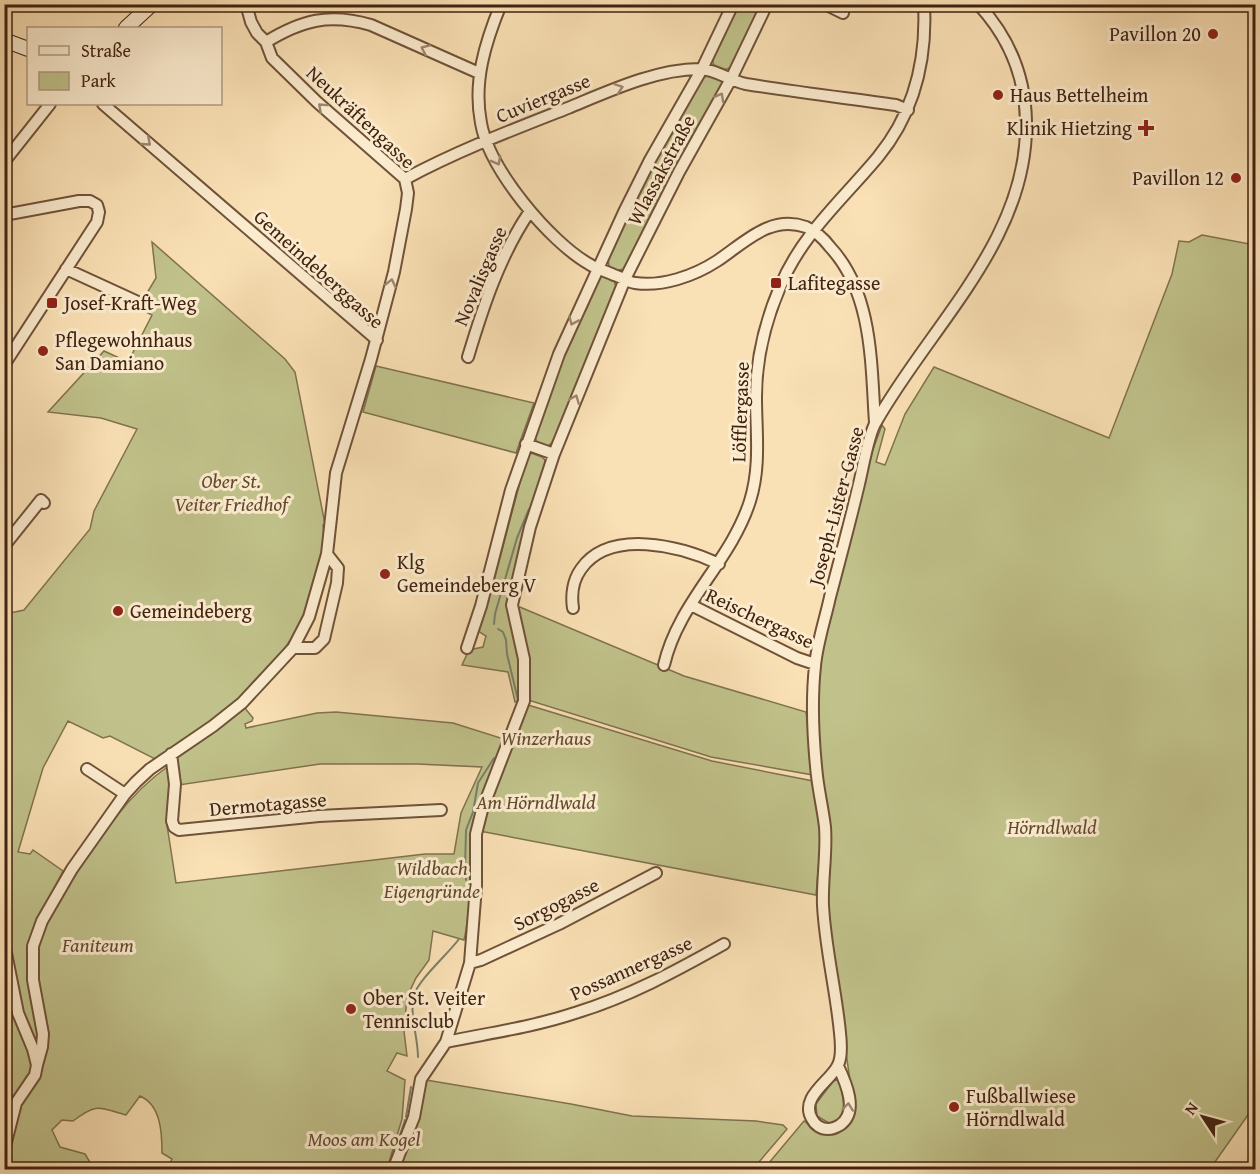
<svg xmlns="http://www.w3.org/2000/svg" width="1260" height="1174" viewBox="0 0 1260 1174" font-family="'Gentium Book Plus',serif">
  <style>
    .green { fill: #c1c28b; stroke: #81724e; stroke-width: 1.5 }
    .lines { fill: none; stroke-linecap: round; stroke-linejoin: round }
    .stream { stroke: #79806b; stroke-width: 2 }
    .street-casing { stroke: #6f5239; stroke-width: 14 }
    .secondary-casing { stroke: #412210; stroke-width: 16 }
    .street { stroke: #fceccf; stroke-width: 10 }
    .secondary { stroke: #fceccf; stroke-width: 14 }
    .oneway { stroke: #9e8770 }
    .poi-dot { fill: #8f2418; stroke: #fceccf; stroke-width: 2 }
    .labels { text-anchor: middle; stroke-width: 6; stroke-linejoin: round; paint-order: stroke }
    .poi-label { font-size: 20px; fill: #412210; stroke: #fceccf; text-anchor: start }
    .street-label { font-size: 20px; fill: #412210; stroke: #fceccf }
    .park-label { font-size: 20px; font-style: italic; fill: #614a2f; stroke: #fceccf }
  </style>
  <rect width="100%" height="100%" fill="#fae1b5"/>
  <filter id="stains"><feTurbulence type="fractalNoise" baseFrequency=".00333" numOctaves="4"/><feColorMatrix values="0 0 0 0 .2 0 0 0 0 .09 0 0 0 0 .02 0 0 0 .5 -.17"/></filter>
  <radialGradient id="worn" r=".72"><stop offset=".6" stop-color="#630" stop-opacity="0"/><stop offset="1" stop-color="#630" stop-opacity=".3"/></radialGradient>
  <!-- green -->
  <path class="green" d="M 738,5 L 763,5 L 732,67 L 722,71 C 715,67 712,66 713,57 Z
    M 713,75 L 723,81 L 723,86 L 624,269 L 614,271 L 609,267 L 608,256 L 658,156 L 699,83 L 703,77 Z
    M 1202,235 L 1255,245 L 1255,1105 L 1210,1169 L 763,1170 L 804,1121 L 819,1132 C 840,1129 848,1131 854,1109 L 827,919 L 821,775 L 815,710 L 821,649 L 872,452 L 882,425 L 885,429 L 876,462 L 885,465 L 905,414 L 934,367 L 1109,438 L 1172,274 L 1179,241 L 1189,242 Z
    M 152,242 L 285,359 L 295,372 L 325,524 L 323,525 C 326,544 320,560 315,579 C 312,590 310,603 305,614 C 275,677 214,724 155,759 L 110,736 L 103,738 L 68,721 L 43,768 L 18,852 L 30,854 L 33,850 L 63,871 L 40,918 L 50,914 C 85,862 117,801 170,765 L 167,825 L 176,883 L 425,854 L 454,854 L 461,813 L 482,767 L 417,764 L 320,764 L 179,785 L 177,758 L 244,707 L 253,718 L 252,721 L 245,724 L 246,728 L 317,713 L 336,712 L 453,723 L 513,742 L 528,705 L 712,761 L 813,781 L 821,839 L 816,895 L 474,830 C 470,866 472,905 464,940 L 433,931 L 429,960 L 416,978 L 407,997 L 404,1031 L 407,1056 L 397,1053 L 387,1071 L 405,1080 L 402,1119 L 387,1169 L 167,1169 L 172,1159 L 162,1153 C 162,1133 161,1105 140,1096 L 126,1115 C 98,1107 97,1103 73,1121 L 62,1120 L 52,1130 L 60,1147 L 85,1154 L 94,1169 L 49,1169 L 46,1165 L 45,1169 L 11,1169 L 12,1158 L 5,1170 L 5,614 L 24,610 L 90,529 L 94,511 L 137,429 L 101,418 L 48,412 L 104,351 L 128,362 L 152,315 L 138,308 L 156,278 Z
    M 604,276 L 614,280 L 616,287 L 555,440 L 548,446 L 541,446 L 533,436 L 569,342 L 599,277 Z
    M 376,366 L 534,403 L 516,453 L 363,412 Z
    M 528,452 L 542,457 L 545,460 L 544,472 L 509,599 L 518,648 L 521,700 L 515,702 L 508,672 L 462,665 L 469,650 L 483,647 L 486,636 L 478,631 L 489,600 L 487,599 L 490,583 L 493,584 Z
    M 515,605 L 684,676 L 806,712 L 813,775 L 711,757 L 528,700 Z
    M 426,1080 L 571,1104 L 632,1116 L 756,1121 L 783,1125 L 787,1129 L 753,1169 L 398,1170 Z
    M 837,1080 L 841,1083 L 845,1113 L 838,1121 L 829,1123 L 817,1116 L 816,1104 L 833,1081 Z"/>
  <g class="lines">
    <!-- stream -->
    <path class="stream" d="M 494,624 L 495,614 L 517,538 L 529,509
      M 498,629 L 503,632 L 506,640 L 507,654 L 518,700 L 517,704
      M 466,880 L 465,869 L 466,830 L 473,812 L 478,783 L 494,758
      M 418,1057 C 418,1038 409,1013 414,995 C 419,979 448,954 459,939
      M 406,1117 L 411,1087
      M 395,1150 L 405,1120"/>
    <!-- street casing -->
    <g class="street-casing">
      <path id="street" d="M 501,4 C 485,43 473,82 481,123 C 489,169 549,241 589,264 C 597,269 606,271 614,275 C 621,277 628,282 635,283 C 662,287 694,276 717,261 C 743,244 770,214 806,227 C 815,231 824,239 830,247 C 873,293 871,364 875,423
        M 825,4 L 843,13
        M 266,42 C 302,20 329,13 371,25 L 479,73
        M 103,104 L 377,340
        M 4,162 L 50,104
        M 405,179 C 457,151 512,130 568,108 C 607,92 656,69 699,69 C 716,69 730,81 746,84 C 796,92 846,98 896,105 L 908,110
        M 4,215 L 79,201 L 90,201 L 97,205 L 99,212 L 97,222 L 4,365
        M 66,269 L 138,302
        M 468,357 C 483,307 500,255 530,211
        M 526,444 L 554,454
        M 4,546 L 41,500 L 44,503
        M 691,605 L 797,658 L 815,664
        M 573,608 C 571,595 573,580 581,569 C 610,528 681,546 719,564
        M 293,648 L 315,648 L 324,639 L 337,583 L 338,568 L 327,554
        M 467,648 L 481,606 L 511,490 L 559,354 L 624,212 L 650,160 L 702,69 L 733,4
        M 664,665 C 678,603 731,561 750,501 C 761,466 756,432 756,397 C 756,359 765,322 780,287 C 801,235 843,199 878,157 C 914,113 927,60 924,4
        M 171,754 L 175,784 L 172,821 L 174,827 L 179,830 L 319,816 L 441,810
        M 87,769 L 125,794
        M 4,943 L 18,1013 L 33,1049 L 37,1065 L 35,1075 L 16,1103 L 4,1150
        M 470,963 L 481,960 L 559,924 L 656,873
        M 446,1042 C 489,1033 533,1027 575,1013 C 628,997 676,971 724,944
        M 37,1065 L 42,1047 L 43,1034 L 33,980 L 33,946 L 42,921 L 72,869 L 125,794 L 136,782 L 150,769 L 213,726 L 242,703 L 293,648 L 309,617 L 327,554 L 336,473 L 371,359 L 394,272 L 406,209 L 408,193 L 405,179 L 317,102 L 272,58 L 266,42 L 257,33 L 251,22 L 246,4
        M 838,1066 C 846,1083 859,1112 840,1125 C 835,1128 833,1129 828,1129 C 821,1129 815,1125 812,1119 C 799,1097 831,1081 838,1065 C 842,1057 841,1042 840,1033 C 836,990 825,947 823,905 C 822,879 827,853 825,827 C 823,810 819,793 817,776 C 813,739 811,703 815,666 C 817,643 825,620 830,597 C 840,559 850,522 859,484 C 863,468 868,435 876,422 C 930,326 1029,239 1026,121 C 1025,76 1009,37 978,4
        M 393,1170 L 414,1117 L 421,1079 L 446,1042 L 470,963 L 476,886 L 476,834 L 482,810 L 524,701 L 524,659 L 512,605 L 530,527 L 554,454 L 625,279 L 679,172 L 731,79 L 767,4"/>
    </g>
    <!-- secondary casing -->
    <g class="secondary-casing">
      <path id="secondary" d="M 126,28 L 152,4
        M 4,40 L 28,49"/>
    </g>
    <!-- street -->
    <use href="#street" class="street"/>
    <!-- secondary -->
    <use href="#secondary" class="secondary"/>
  </g>
  <!-- one-way arrows -->
  <defs><path id="oneway-chevron" d="M-2-3.5L2.5 0L-2 3.5" fill="none" stroke-width="1.6" stroke-linecap="round" stroke-linejoin="round" transform="scale(1.5)"/></defs>
  <g class="oneway">
    <use href="#oneway-chevron" transform="translate(425 49) rotate(-156)"/>
    <use href="#oneway-chevron" transform="translate(619 88) rotate(-19)"/>
    <use href="#oneway-chevron" transform="translate(720 97) rotate(-61)"/>
    <use href="#oneway-chevron" transform="translate(322 107) rotate(-138)"/>
    <use href="#oneway-chevron" transform="translate(147 142) rotate(41)"/>
    <use href="#oneway-chevron" transform="translate(497 161) rotate(62)"/>
    <use href="#oneway-chevron" transform="translate(391 283) rotate(-77)"/>
    <use href="#oneway-chevron" transform="translate(573 321) rotate(114)"/>
    <use href="#oneway-chevron" transform="translate(575 399) rotate(-68)"/>
    <use href="#oneway-chevron" transform="translate(848 1107) rotate(-84)"/>
  </g>
  <!-- markers -->
  <g class="poi-dot">
    <circle cx="1213" cy="34" r="6"/>
    <circle cx="998" cy="95" r="6"/>
    <path d="M1143 119h6v6h6v6h-6v6h-6v-6h-6v-6h6z"/>
    <circle cx="1236" cy="178" r="6"/>
    <rect x="770" y="277" width="12" height="12" rx="3"/>
    <rect x="46" y="297" width="12" height="12" rx="3"/>
    <circle cx="43" cy="351" r="6"/>
    <circle cx="385" cy="574" r="6"/>
    <circle cx="118" cy="611" r="6"/>
    <circle cx="351" cy="1009" r="6"/>
    <circle cx="954" cy="1107" r="6"/>
  </g>
  <g class="labels">
    <!-- poi labels -->
    <g class="poi-label">
      <text x="1201" y="41" text-anchor="end">Pavillon 20</text>
      <text x="1010" y="102">Haus Bettelheim</text>
      <text x="1132" y="135" text-anchor="end">Klinik Hietzing</text>
      <text x="1224" y="185" text-anchor="end">Pavillon 12</text>
      <text x="788" y="290">Lafitegasse</text>
      <text x="64" y="310">Josef-Kraft-Weg</text>
      <text x="55" y="347">Pflegewohnhaus<tspan x="55" dy="23">San Damiano</tspan></text>
      <text x="397" y="569">Klg<tspan x="397" dy="23">Gemeindeberg V</tspan></text>
      <text x="130" y="618">Gemeindeberg</text>
      <text x="363" y="1005">Ober St. Veiter<tspan x="363" dy="23">Tennisclub</tspan></text>
      <text x="966" y="1103">Fußballwiese<tspan x="966" dy="23">Hörndlwald</tspan></text>
    </g>
    <!-- street labels -->
    <g class="street-label">
      <text transform="translate(543 98) rotate(-22)" y="7">Cuviergasse</text>
      <text transform="translate(361 117) rotate(43)" y="7">Neukräftengasse</text>
      <text transform="translate(661 170) rotate(-62)" y="7">Wlassakstraße</text>
      <text transform="translate(319 269) rotate(42)" y="7">Gemeindeberggasse</text>
      <text transform="translate(480 276) rotate(-67)" y="7">Novalisgasse</text>
      <text transform="translate(740 412) rotate(-88)" y="7">Löfflergasse</text>
      <text transform="translate(836 506) rotate(-75)" y="7">Joseph-Lister-Gasse</text>
      <text transform="translate(760 618) rotate(25)" y="7">Reischergasse</text>
      <text transform="translate(268 804) rotate(-5)" y="7">Dermotagasse</text>
      <text transform="translate(556 904) rotate(-27)" y="7">Sorgogasse</text>
      <text transform="translate(631 968) rotate(-24)" y="7">Possannergasse</text>
    </g>
    <!-- park labels -->
    <g class="park-label">
      <text x="231" y="488">Ober St.<tspan x="231" dy="23">Veiter Friedhof</tspan></text>
      <text x="546" y="745">Winzerhaus</text>
      <text x="536" y="809">Am Hörndlwald</text>
      <text x="1052" y="834">Hörndlwald</text>
      <text x="432" y="875">Wildbach<tspan x="432" dy="23">Eigengründe</tspan></text>
      <text x="98" y="952">Faniteum</text>
      <text x="364" y="1146">Moos am Kogel</text>
    </g>
  </g>
  <!-- margin -->
  <rect width="1260" height="1174" fill="none" stroke="#fae1b5" stroke-width="24"/>
  <rect x="6" y="6" width="1248" height="1162" fill="none" stroke="#412210" stroke-width="3"/>
  <rect x="12" y="12" width="1236" height="1150" fill="none" stroke="#412210" stroke-width="1.5"/>
  <!-- legend -->
  <rect x="27" y="27" width="195" height="78" fill="#fceccf" stroke="#b19b83" stroke-width="1.5"/>
  <rect x="39" y="46" width="30" height="9" fill="#fceccf" stroke="#b19b83" stroke-width="1.5"/>
  <text x="81" y="57" font-size="18" fill="#412210">Straße</text>
  <rect x="39" y="72" width="30" height="18" fill="#c1c28b" stroke="#b19b83" stroke-width="1.5"/>
  <text x="81" y="87" font-size="18" fill="#412210">Park</text>
  <!-- north arrow -->
  <g transform="translate(1203 1117) rotate(306)" stroke="#fceccf" stroke-width="4.5" paint-order="stroke">
  <path d="M0-4.5L10 22L0 15L-10 22Z" fill="#412210"/>
  <text y="-9" font-size="16" font-weight="bold" text-anchor="middle" fill="#412210">N</text>
  </g>
  <rect width="100%" height="100%" filter="url(#stains)"/>
  <rect width="100%" height="100%" fill="url(#worn)"/>
</svg>
